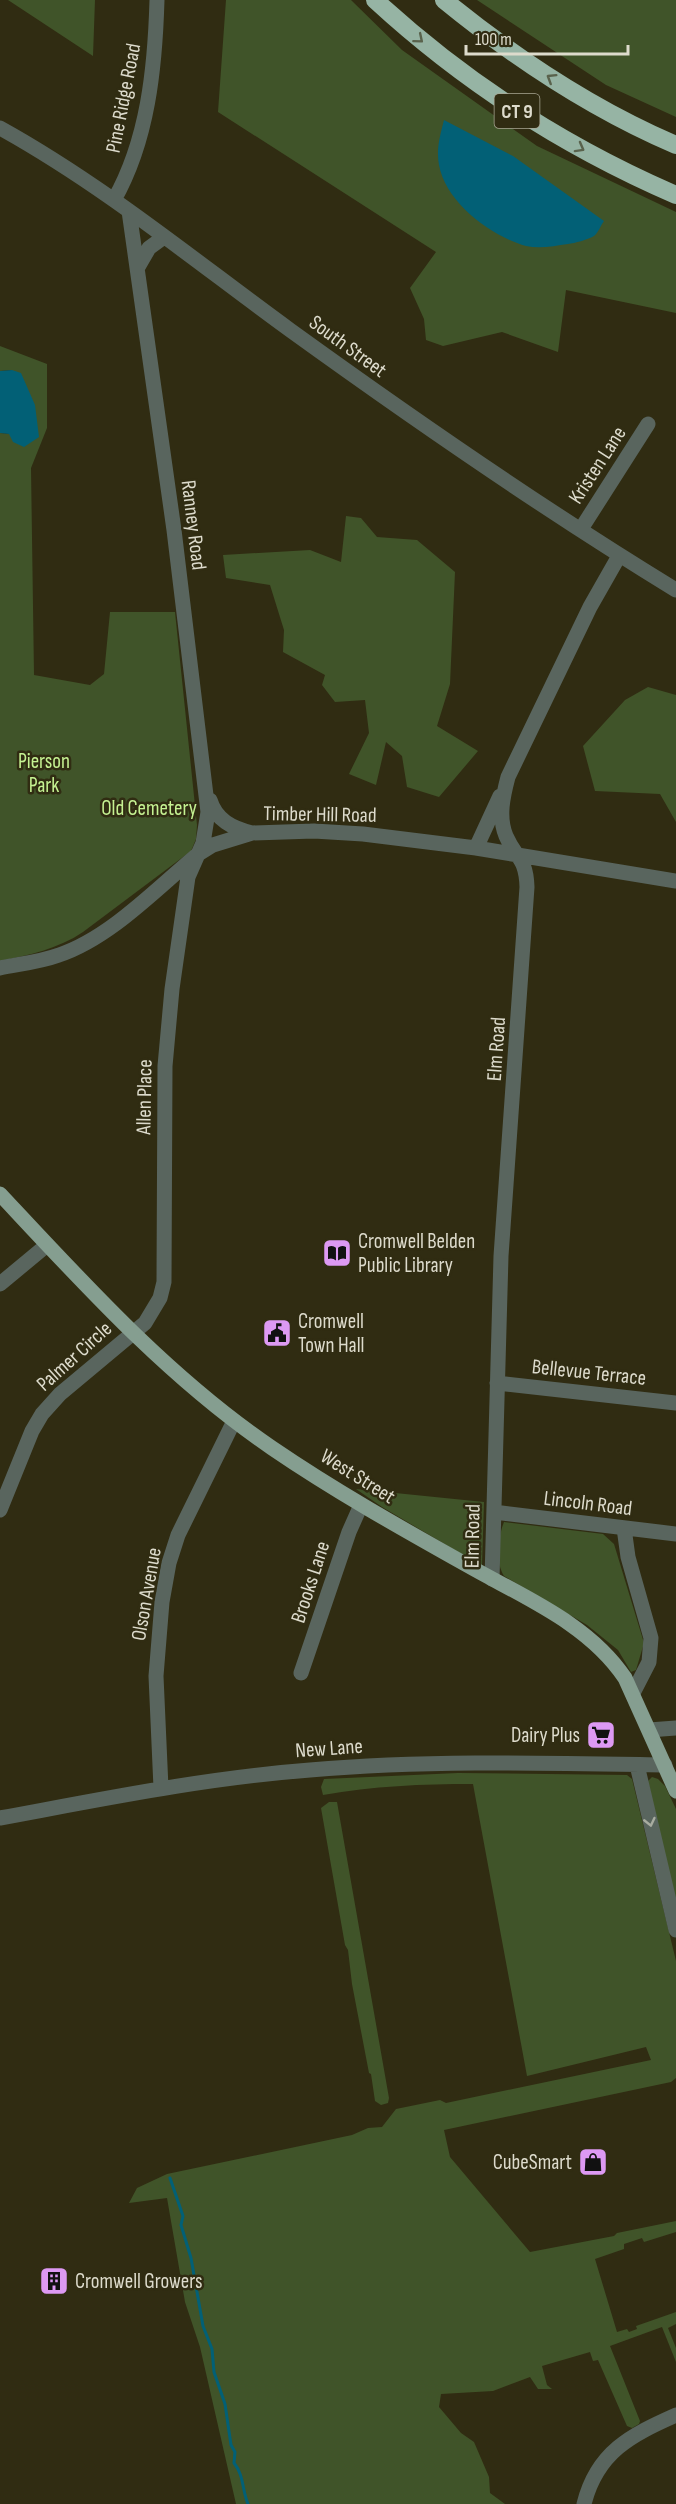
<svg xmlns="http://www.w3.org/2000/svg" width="676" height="2504" viewBox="0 0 676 2504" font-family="'Sofia Sans Condensed',sans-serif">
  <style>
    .green { fill: #405429 }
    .water { fill: #026076 }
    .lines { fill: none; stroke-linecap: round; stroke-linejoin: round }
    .stream { stroke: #026076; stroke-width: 3 }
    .minor { stroke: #59655e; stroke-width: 15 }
    .major { stroke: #859e90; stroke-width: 15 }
    .highway { stroke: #96b4a4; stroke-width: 18 }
    .oneway { stroke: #59624c }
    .oneway2 { stroke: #a8aca0 }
    .labels { text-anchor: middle; stroke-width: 5; stroke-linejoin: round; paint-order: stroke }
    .shield { fill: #302c12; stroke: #a9a694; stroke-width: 1.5 }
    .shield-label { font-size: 20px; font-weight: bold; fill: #dddbcc }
    .street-label { font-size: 21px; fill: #dddbcc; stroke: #302c12 }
    .park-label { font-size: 21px; fill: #c5f292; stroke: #302c12 }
    .poi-label { font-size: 21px; fill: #dddbcc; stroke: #302c12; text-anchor: start }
  </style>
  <rect width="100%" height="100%" fill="#302c12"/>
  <!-- green -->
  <path class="green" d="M 8,0 L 95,0 L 93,56 Z
    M 226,0 L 351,0 L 402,50 L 537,146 L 676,212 L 676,313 L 566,290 L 558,352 L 502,332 L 443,346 L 426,340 L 424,319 L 410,288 L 436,252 L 218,112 Z
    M 477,0 L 676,0 L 676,117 L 606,85 Z
    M 0,346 L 47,364 L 47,428 L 31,468 L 34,675 L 90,685 L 104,674 L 110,612 L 175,612 L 197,825 L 196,839 L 191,851 L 83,932 C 58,949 29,955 0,961 L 0,433 L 9,434 L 12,370 L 0,371 Z
    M 346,516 L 361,518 L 377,537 L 417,540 L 455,572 L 450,684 L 437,726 L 478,751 L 439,797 L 407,787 L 402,756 L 386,742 L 376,785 L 349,774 L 369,733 L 365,700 L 335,702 L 322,685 L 325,675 L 283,652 L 284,630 L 270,585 L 226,578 L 223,555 L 310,550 L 341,562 Z
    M 648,687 L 676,695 L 676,822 L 660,794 L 595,791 L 583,746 L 625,700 Z
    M 356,1489 L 484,1502 L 482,1566 L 382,1507 Z
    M 504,1522 L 603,1534 L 614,1544 L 644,1643 L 636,1670 L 631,1672 L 618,1650 L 587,1625 L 504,1576 C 495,1562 498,1537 504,1522 Z
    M 458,1773 L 627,1775 L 632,1779 L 676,1961 L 676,2078 L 671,2082 L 444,2130 L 450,2157 L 530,2252 L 614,2236 L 617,2233 L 676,2221 L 676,2232 L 644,2242 L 642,2238 L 624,2244 L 624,2249 L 595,2259 L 617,2332 L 627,2329 L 629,2332 L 637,2329 L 636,2326 L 676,2312 L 676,2324 L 668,2328 L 676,2348 L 676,2362 L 662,2327 L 610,2346 L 640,2421 L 639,2424 L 632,2428 L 627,2426 L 598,2360 L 593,2361 L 590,2352 L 542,2366 L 547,2385 L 552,2389 L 538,2389 L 530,2377 L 493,2391 L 441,2394 L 439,2407 L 461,2433 L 474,2442 L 489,2477 L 490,2493 L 505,2504 L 236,2504 L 200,2347 L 185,2302 L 167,2198 L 129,2203 L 137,2188 L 167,2174 L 352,2135 L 368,2128 L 382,2127 L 396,2109 L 440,2100 L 446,2103 L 651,2060 L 646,2047 L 527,2076 L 473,1784 C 422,1784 373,1786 323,1795 L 321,1787 L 324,1779 Z
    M 652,1777 L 658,1779 L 665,1786 L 676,1809 L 676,1907 L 648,1781 Z
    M 329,1802 L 337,1802 L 389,2098 L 388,2103 L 381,2105 L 375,2101 L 371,2074 L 369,2073 L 352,1984 L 348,1950 L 345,1945 L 321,1808 Z"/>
  <!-- water -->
  <path class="water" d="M 444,120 L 513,156 L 604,221 C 601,225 598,233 594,236 C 587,240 575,243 568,244 C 554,246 540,249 526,246 C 491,236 446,203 439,165 C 436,149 440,136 444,120 Z
    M 12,370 L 21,373 L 35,405 L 39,437 L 24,447 L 13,442 L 9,434 L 0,433 L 0,371 Z"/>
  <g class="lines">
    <!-- stream -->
    <path class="stream" d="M 170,2178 L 183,2216 L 181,2225 L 191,2258 L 203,2326 L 212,2349 L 214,2372 L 225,2404 L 231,2445 L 235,2452 L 234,2463 C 244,2475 242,2490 248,2504"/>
    <!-- minor -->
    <path class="minor" d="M 0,128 C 103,185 195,261 290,330 C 416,421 543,509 676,590
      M 114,200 C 148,140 155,68 157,0
      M 138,267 L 149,248 L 164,237
      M 581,529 L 648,424
      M 210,800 C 216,820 232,828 252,833
      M 476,848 L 500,796
      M 0,968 C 19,964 40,962 59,955 C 110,938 156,889 197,855 L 213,845 L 252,833 L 314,831 L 363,834 L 476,848 L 676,881
      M 0,1284 L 47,1245
      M 497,1383 L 676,1403
      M 0,1510 L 32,1431 L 42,1414 L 60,1394 L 145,1323 L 160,1298 L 164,1282 L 165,1066 L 172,989 L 188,877 L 203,843 L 208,812 L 174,530 L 129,211
      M 494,1512 L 676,1534
      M 624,1528 L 628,1557 L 651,1638 L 649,1662 L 633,1693
      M 492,1579 L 501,1256 L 527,887 C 526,857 516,859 506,836 C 498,817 503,796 508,777 L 590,607 L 619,556
      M 301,1673 L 349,1532 L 361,1505
      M 649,1730 L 676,1728
      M 637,1765 L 676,1930
      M 161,1788 L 156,1676 L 162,1602 L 169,1563 L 178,1535 L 234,1421
      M 0,1818 C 103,1799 205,1778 310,1770 C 428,1760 547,1763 665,1765
      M 584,2504 C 597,2452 631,2435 676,2415"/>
    <!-- major -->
    <path class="major" d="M 0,1194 C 85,1285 169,1378 272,1448 C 335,1491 401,1528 467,1565 C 523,1597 588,1623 625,1678 L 676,1791"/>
    <!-- highway -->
    <path class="highway" d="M 375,0 C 464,82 565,147 676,195
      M 444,0 C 515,58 592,109 676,145"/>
  </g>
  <!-- one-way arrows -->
  <defs><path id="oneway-chevron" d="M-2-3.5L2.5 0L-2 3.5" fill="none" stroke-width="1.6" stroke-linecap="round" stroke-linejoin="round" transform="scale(1.5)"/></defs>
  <g class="oneway">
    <use href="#oneway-chevron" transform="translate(419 39) rotate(40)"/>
    <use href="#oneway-chevron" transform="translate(551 78) rotate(-148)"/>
    <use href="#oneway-chevron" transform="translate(580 148) rotate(29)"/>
  </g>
  <use class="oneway2" href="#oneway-chevron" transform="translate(650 1822) rotate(77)"/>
  <!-- icons -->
  <defs>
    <g id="library-square" transform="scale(1.5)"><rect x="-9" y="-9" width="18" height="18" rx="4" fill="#dd99f3" stroke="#302c12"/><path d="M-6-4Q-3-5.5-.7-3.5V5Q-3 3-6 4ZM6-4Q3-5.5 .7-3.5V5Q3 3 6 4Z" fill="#111"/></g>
    <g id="civic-square" transform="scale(1.5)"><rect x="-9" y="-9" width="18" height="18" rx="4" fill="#dd99f3" stroke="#302c12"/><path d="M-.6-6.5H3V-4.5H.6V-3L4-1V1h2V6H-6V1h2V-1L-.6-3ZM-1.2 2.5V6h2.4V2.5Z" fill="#111"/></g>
    <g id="supermarket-square" transform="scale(1.5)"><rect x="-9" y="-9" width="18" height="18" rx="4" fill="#dd99f3" stroke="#302c12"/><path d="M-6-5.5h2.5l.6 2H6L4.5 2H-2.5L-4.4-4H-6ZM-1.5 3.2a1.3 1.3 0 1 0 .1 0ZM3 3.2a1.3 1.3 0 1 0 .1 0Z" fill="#111"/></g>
    <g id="shop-square" transform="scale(1.5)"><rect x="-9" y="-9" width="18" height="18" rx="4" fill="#dd99f3" stroke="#302c12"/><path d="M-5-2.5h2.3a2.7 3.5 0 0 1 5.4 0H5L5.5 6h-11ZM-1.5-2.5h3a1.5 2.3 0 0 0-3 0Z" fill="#111"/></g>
    <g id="building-square" transform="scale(1.5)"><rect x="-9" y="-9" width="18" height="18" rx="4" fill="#dd99f3" stroke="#302c12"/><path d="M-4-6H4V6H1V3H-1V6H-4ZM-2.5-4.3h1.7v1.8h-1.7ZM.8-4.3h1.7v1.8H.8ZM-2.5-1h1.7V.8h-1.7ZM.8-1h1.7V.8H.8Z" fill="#111"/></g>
  </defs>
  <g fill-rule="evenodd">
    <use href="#library-square" x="337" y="1253"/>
    <use href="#civic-square" x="277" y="1333"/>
    <use href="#supermarket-square" x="601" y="1735"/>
    <use href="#shop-square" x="593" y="2162"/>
    <use href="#building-square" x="54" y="2281"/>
  </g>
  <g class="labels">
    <!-- shield labels -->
    <rect class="shield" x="494.5" y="94" width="45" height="34" rx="4.5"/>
    <g class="shield-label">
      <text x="517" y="118">CT 9</text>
    </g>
    <!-- street labels -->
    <g class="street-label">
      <text transform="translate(123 98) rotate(-79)" y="7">Pine Ridge Road</text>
      <text transform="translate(348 346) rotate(36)" y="7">South Street</text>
      <text transform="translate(597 465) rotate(-57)" y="7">Kristen Lane</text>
      <text transform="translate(194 525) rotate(83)" y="7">Ranney Road</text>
      <text transform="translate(320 814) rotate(1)" y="7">Timber Hill Road</text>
      <text transform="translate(496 1049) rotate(-86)" y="7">Elm Road</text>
      <text transform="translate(144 1097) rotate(-89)" y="7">Allen Place</text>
      <text transform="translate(74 1356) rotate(-42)" y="7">Palmer Circle</text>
      <text transform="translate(589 1372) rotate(6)" y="7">Bellevue Terrace</text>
      <text transform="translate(358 1476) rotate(32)" y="7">West Street</text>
      <text transform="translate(588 1503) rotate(7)" y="7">Lincoln Road</text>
      <text transform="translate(472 1536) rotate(-89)" y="7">Elm Road</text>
      <text transform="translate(310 1582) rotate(-72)" y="7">Brooks Lane</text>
      <text transform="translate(146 1594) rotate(-80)" y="7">Olson Avenue</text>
      <text transform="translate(329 1748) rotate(-4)" y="7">New Lane</text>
    </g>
    <!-- park labels -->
    <g class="park-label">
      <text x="44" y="768">Pierson<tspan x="44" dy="24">Park</tspan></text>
      <text x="149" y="815">Old Cemetery</text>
    </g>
    <!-- poi labels -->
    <g class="poi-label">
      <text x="358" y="1248">Cromwell Belden<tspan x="358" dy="24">Public Library</tspan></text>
      <text x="298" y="1328">Cromwell<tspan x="298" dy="24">Town Hall</tspan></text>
      <text x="580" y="1742" text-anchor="end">Dairy Plus</text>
      <text x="572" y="2169" text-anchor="end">CubeSmart</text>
      <text x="75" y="2288">Cromwell Growers</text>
    </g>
  </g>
  <!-- scale -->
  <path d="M466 45v9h162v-9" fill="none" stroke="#dddbcc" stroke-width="3"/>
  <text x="475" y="45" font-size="18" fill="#dddbcc" stroke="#302c12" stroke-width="4.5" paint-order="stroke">100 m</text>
</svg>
